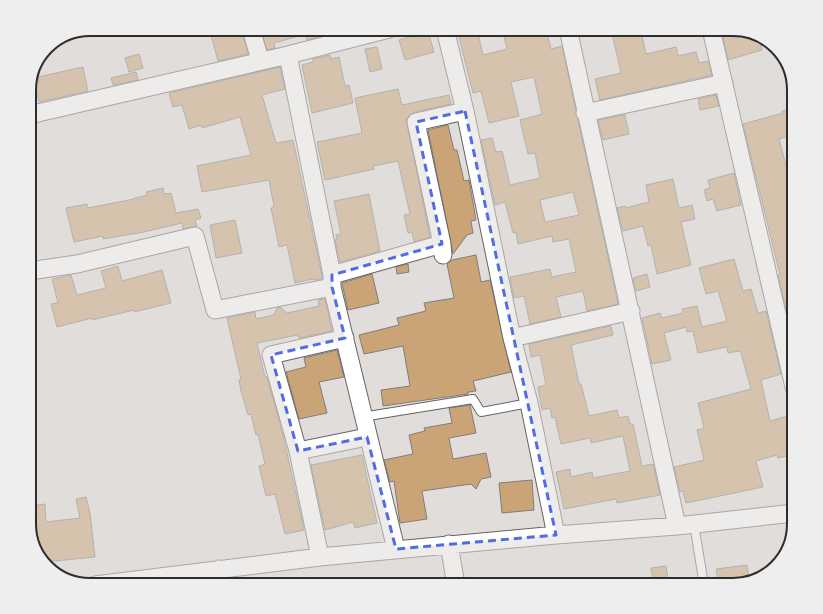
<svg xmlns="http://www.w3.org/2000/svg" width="823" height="614" viewBox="0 0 823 614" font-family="Montserrat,sans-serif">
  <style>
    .building { fill: #caa477; stroke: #7f7d7b; fill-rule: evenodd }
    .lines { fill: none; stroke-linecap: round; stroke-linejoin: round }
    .service-casing { stroke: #666461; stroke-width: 10 }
    .minor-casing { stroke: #666461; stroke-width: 19 }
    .service { stroke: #fff; stroke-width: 8 }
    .minor { stroke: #fff; stroke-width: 17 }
    .marked { fill: none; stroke: #526ce1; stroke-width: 3; stroke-dasharray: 8 5; stroke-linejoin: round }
    .rim { fill: none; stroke: #2e2d2c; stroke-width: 2 }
  </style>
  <rect width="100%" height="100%" fill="#e0dddb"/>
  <!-- building -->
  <path class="building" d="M 218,29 L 241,29 L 248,54 L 218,61 L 210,31 Z
    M 261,29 L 310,29 L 311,31 L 323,29 L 325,35 L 307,40 L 306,34 L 274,43 L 275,48 L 267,50 Z
    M 457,29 L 477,29 L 483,55 L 507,49 L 502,29 L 546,29 L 551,49 L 562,46 L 618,304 L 587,311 L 583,291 L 556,297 L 561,317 L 530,324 L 524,296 L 514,298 L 510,277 L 550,269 L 552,277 L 576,272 L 569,239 L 553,242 L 552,236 L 518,244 L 516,232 L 513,233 L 505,202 L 495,205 L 481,140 L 492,138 L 496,152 L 502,151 L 510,185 L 540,178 L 535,153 L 528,154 L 520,120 L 542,114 L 534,77 L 511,82 L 519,116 L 489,123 L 481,91 L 473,93 ZM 573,192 L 579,215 L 545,222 L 540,200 Z
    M 611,29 L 633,29 L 633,32 L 641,31 L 646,54 L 676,47 L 678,56 L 696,52 L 699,63 L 708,61 L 712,75 L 600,100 L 595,79 L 621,73 Z
    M 721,29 L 733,29 L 759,38 L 762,50 L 728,60 Z
    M 428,32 L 434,52 L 405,60 L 399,40 Z
    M 377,47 L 382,69 L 370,72 L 365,49 Z
    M 139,54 L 143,68 L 129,72 L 125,58 Z
    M 330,55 L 331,59 L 339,57 L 345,86 L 349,85 L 353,103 L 312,113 L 302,65 L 313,62 L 313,59 Z
    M 83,67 L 88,91 L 39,102 L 35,84 L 39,83 L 38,77 Z
    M 280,67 L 285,89 L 262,95 L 276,143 L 293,140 L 322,276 L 322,279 L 314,280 L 313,279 L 295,283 L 287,245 L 279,247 L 271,208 L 274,207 L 269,180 L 202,192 L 197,166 L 251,155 L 240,117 L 202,128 L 201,125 L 189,129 L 182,105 L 173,107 L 169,93 Z
    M 136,72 L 138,80 L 113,85 L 111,78 Z
    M 398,89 L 402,105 L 449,95 L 451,104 L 414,112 L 406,119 L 430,237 L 414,242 L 412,232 L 408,233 L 404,215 L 410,214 L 398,161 L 373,166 L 374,169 L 325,180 L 317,142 L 362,133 L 355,98 Z
    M 716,95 L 719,106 L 700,110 L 698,99 Z
    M 794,107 L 794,141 L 791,142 L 789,136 L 779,139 L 794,196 L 791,198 L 794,211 L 794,343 L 778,276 L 780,275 L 743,124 L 783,113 L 782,111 Z
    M 625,115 L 629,134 L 603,140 L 598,120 Z
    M 448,125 L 454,150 L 457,150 L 464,181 L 469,180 L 476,220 L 471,221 L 473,233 L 467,235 L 453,254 L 428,130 Z
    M 734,173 L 741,205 L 717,211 L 713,199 L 707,201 L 704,190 L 710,188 L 708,180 Z
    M 673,179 L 679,208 L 692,205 L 695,219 L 681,222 L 691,265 L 657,274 L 651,245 L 648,246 L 643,226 L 623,231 L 617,208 L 625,206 L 625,208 L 649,202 L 646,185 Z
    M 163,188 L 164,194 L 171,193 L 176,213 L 198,209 L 201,218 L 195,220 L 197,226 L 183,229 L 182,223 L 144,232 L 103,239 L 103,236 L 74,242 L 66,208 L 87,204 L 88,208 L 129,200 L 147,195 L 146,192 Z
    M 369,194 L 380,251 L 340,262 L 335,240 L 337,239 L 336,235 L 341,234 L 334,201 Z
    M 235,220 L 242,253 L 216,258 L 210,225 Z
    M 476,255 L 481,282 L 490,280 L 511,372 L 473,381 L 476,391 L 468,392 L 468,394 L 383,406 L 381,390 L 410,386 L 403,346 L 364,354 L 359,335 L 399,325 L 397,318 L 426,311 L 424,303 L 454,298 L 447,264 L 452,260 Z
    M 734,259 L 743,291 L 751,289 L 758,313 L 766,311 L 781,374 L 761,380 L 770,421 L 794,414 L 794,454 L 778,458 L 777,455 L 756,461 L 763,487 L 686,503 L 683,491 L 680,492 L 674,467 L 704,460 L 697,430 L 704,428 L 698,403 L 751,389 L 741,353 L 739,351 L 728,353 L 727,347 L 698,353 L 693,331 L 687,332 L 686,327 L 664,333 L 671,360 L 652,364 L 642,318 L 660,313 L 662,318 L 683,313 L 682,309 L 697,306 L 702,327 L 727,321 L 718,291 L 706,294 L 699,268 Z
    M 408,264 L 409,272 L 397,274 L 396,267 Z
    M 118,266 L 122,281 L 162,270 L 171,303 L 134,312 L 134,310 L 92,320 L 92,318 L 57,327 L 51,304 L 58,303 L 52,279 L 71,275 L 77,295 L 106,288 L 101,271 Z
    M 372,274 L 379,303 L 348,310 L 342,283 Z
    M 647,274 L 650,287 L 636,291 L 633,278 Z
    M 325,299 L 332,331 L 299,338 L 298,335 L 257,343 L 265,377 L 267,377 L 283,435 L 304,530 L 285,534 L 275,494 L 266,496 L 259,466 L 265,464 L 258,434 L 256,435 L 251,414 L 248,415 L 241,391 L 239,380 L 241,379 L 227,318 L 255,312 L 256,319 L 274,315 L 277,308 L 280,307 L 287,313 L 319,306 L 318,300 Z
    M 611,326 L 613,335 L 571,345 L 579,384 L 581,384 L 589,416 L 617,410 L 619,418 L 628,416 L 630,424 L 633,424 L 642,466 L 653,464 L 660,495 L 617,503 L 616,499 L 564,509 L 556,472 L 570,469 L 571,477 L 592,472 L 593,478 L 630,471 L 623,436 L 591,443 L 590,438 L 561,444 L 555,417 L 552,418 L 550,408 L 542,410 L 538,387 L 546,385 L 540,355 L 531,357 L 529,344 Z
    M 337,350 L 344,377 L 319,382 L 327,413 L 299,419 L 286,372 L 306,367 L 304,358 Z
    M 470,405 L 476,433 L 449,438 L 453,459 L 486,453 L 491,477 L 481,479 L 476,489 L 471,484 L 422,491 L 427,519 L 400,523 L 394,481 L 390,482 L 384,460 L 413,454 L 409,435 L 425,431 L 424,428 L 452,423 L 449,408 Z
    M 362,455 L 377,523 L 355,528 L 353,522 L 325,530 L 311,465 Z
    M 532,480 L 534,510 L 502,513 L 499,483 Z
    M 86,497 L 90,513 L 95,557 L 45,562 L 35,551 L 29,528 L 29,506 L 45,504 L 46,522 L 80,518 L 76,499 Z
    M 747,565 L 749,581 L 733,585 L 719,585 L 716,569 Z
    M 666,566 L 669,585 L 654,585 L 651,568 Z"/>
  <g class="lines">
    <!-- service casing -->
    <g class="service-casing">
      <path id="service" d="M 362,417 L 473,399 L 481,412 L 529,403
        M 694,524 L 704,585"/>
    </g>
    <!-- minor casing -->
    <g class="minor-casing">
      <path id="minor" d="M 251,29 L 260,60
        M 445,29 L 465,111 L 512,338 L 529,403 L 556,535
        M 568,29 L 677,526
        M 711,29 L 794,387
        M 288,55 L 332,275 L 332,287 L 396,549
        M 585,113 L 724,83
        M 29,115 L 288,55 L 389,29
        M 443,255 L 442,244 L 416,122 L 465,111
        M 29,271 L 77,264 L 195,236 L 215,310 L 332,287
        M 332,275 L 442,244
        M 512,338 L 631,311
        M 298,451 L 367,437
        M 449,544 L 456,585
        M 320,557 L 298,451 L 271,355 L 345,338
        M 219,569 L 221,585
        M 95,585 L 320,557 L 556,535 L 677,526 L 794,513"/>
    </g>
    <!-- service -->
    <use href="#service" class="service"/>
    <!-- minor -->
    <use href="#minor" class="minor"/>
  </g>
  <!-- marked area -->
  <path d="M0 0H823V614H0ZM 465,111 L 556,535 L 396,549 L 367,437 L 298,451 L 271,355 L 345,338 L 332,287 L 332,275 L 442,244 L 416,122 Z" fill="#e0dddb" fill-opacity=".55" fill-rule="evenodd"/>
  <path class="marked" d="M 465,111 L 556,535 L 396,549 L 367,437 L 298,451 L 271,355 L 345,338 L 332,287 L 332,275 L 442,244 L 416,122 Z"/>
  <!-- crop -->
  <path d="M0 0H823V614H0ZM90 36H733A54 54 0 0 1 787 90V524A54 54 0 0 1 733 578H90A54 54 0 0 1 36 524V90A54 54 0 0 1 90 36Z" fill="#eee" fill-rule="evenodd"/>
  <path class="rim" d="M90 36H733A54 54 0 0 1 787 90V524A54 54 0 0 1 733 578H90A54 54 0 0 1 36 524V90A54 54 0 0 1 90 36Z"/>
</svg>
